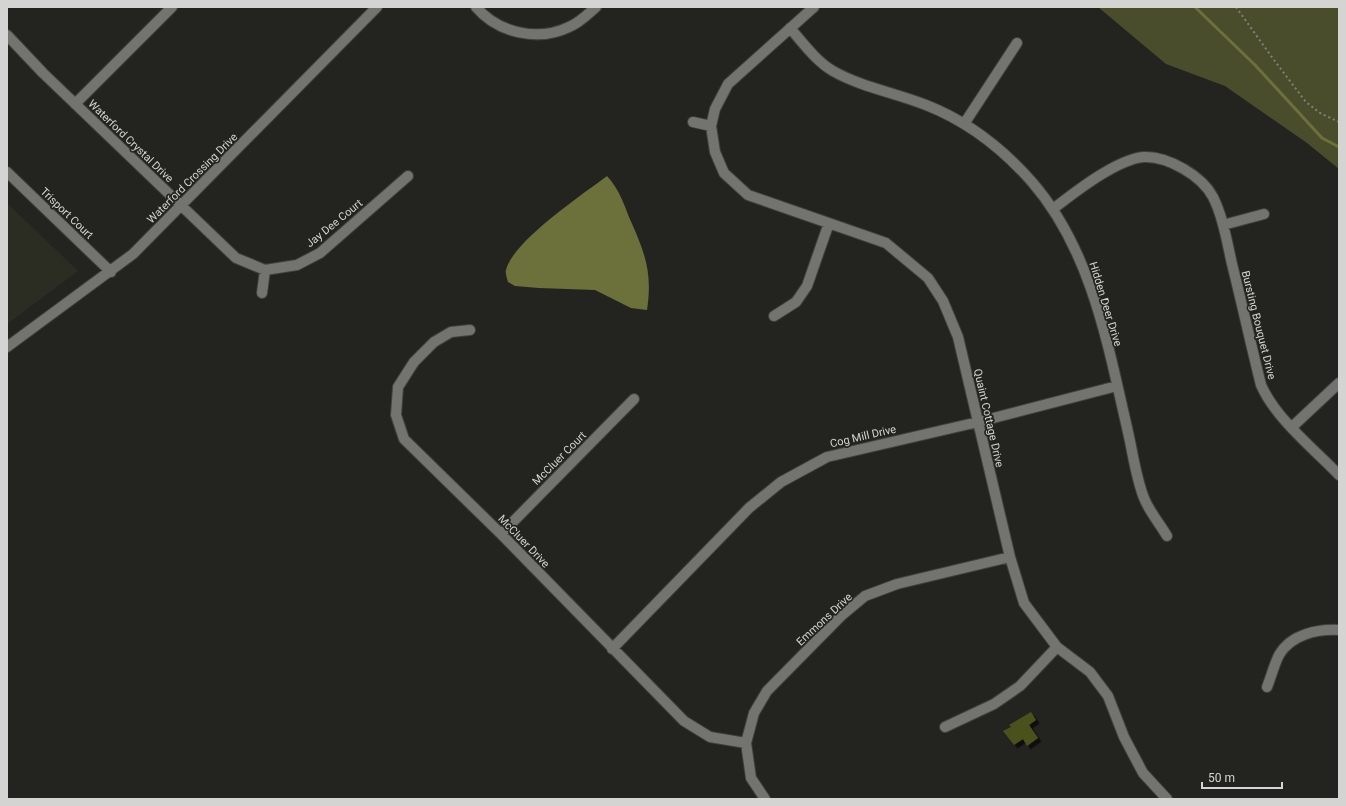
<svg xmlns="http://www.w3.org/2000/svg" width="1346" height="806" viewBox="0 0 1346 806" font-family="Roboto,sans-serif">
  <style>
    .built { fill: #2b2c22 }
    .green { fill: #4a4d2b }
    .water { fill: #6c713c }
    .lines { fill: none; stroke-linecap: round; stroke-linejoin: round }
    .stream { stroke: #6c713c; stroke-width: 3 }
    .building { fill: #4c511c; filter: url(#shadow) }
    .minor-casing { stroke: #41413e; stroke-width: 12 }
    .path { stroke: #80817d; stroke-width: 2; stroke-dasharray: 2 3; stroke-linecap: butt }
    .minor { stroke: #73736f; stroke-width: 10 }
    .labels { text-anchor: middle; stroke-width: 3.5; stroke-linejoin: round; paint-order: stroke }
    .street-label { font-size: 11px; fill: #d4d5d2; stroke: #232420 }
  </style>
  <defs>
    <filter id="shadow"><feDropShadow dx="3.5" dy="3.5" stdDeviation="0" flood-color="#0009"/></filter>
  </defs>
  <rect width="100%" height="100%" fill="#232420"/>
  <!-- built -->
  <path class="built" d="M 7,203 L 78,271 L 7,324 Z"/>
  <!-- green -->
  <path class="green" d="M 1098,7 L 1339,7 L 1339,169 L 1307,143 L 1225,86 L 1166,64 Z"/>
  <!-- water -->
  <path class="water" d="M 607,176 C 618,188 623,201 629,217 C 644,251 653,271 647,310 L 631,308 L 595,290 L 539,288 L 515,286 L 508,282 C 507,278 505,273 506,270 C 513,241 582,195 607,176 Z"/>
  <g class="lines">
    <!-- stream -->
    <path class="stream" d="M 1195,7 L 1255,65 L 1322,138 L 1339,147"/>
  </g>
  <!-- building -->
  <path class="building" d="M 1031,712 L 1036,720 L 1029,725 L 1038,738 L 1027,746 L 1023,739 L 1014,745 L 1003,731 L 1011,727 L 1009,725 Z"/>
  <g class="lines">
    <!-- minor casing -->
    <g class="minor-casing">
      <path id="minor" d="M 476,7 C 498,33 538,42 569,27 C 579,23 588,14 596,7
        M 814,7 L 728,84 L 715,109 L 711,126 L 715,152 L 724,173 L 748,195 L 886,243 L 928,278 L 943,301 L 958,337 L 1010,557 L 1024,603 L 1057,647 L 1090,672 L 1108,696 L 1124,737 L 1143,773 L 1167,799
        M 790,28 C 803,43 816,61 833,71 C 861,87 896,93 926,105 C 967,121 1003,149 1032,182 C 1092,251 1108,346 1128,432 C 1133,454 1136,478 1144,498 C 1149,511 1160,524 1167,536
        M 7,35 L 43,73 L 236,258 L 265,270 L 297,265 L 320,253 L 408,176
        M 75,104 L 172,7
        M 693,122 L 711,126
        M 964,124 L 1017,43
        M 7,172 L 111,272
        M 1053,209 C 1075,192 1117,159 1144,157 C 1168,156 1202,176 1213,197 C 1223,217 1227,242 1232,264 C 1242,304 1251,345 1261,385 C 1276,419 1314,449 1339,475
        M 1223,225 L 1264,214
        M 262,293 L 265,270
        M 774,316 L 796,302 L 807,286 L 829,223
        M 470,330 L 451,332 L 434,342 L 414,362 L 398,387 L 396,415 L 404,439 L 501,534 L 684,721 L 710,737 L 746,743
        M 7,347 L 133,254 L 377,7
        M 1292,427 L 1339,383
        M 501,534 L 634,399
        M 612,649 L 749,508 L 781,482 L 827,457 L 978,422 L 1117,386
        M 1267,687 C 1271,677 1274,665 1279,655 C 1291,634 1318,629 1339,630
        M 945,727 L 994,704 L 1020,686 L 1057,647
        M 765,799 L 751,778 L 746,743 L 754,713 L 767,691 L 841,616 L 865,596 L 897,584 L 1010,557"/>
    </g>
    <!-- path -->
    <path class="path" d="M 1236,7 L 1274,60 L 1306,102 L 1320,113 L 1339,122"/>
    <!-- minor -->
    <use href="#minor" class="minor"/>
  </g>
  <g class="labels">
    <!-- street labels -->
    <g class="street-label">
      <text transform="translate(131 141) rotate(44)" y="4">Waterford Crystal Drive</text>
      <text transform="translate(192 178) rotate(-45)" y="4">Waterford Crossing Drive</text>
      <text transform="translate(67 213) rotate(44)" y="4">Trisport Court</text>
      <text transform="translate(334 223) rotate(-39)" y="4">Jay Dee Court</text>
      <text transform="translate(1106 304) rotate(73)" y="4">Hidden Deer Drive</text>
      <text transform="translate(1259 325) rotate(76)" y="4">Bursting Bouquet Drive</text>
      <text transform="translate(989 418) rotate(77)" y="4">Quaint Cottage Drive</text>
      <text transform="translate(863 436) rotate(-13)" y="4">Cog Mill Drive</text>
      <text transform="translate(559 458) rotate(-45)" y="4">McCluer Court</text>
      <text transform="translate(524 541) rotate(46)" y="4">McCluer Drive</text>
      <text transform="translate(824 619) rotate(-43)" y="4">Emmons Drive</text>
    </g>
  </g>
  <!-- border -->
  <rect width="1346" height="806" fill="none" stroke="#d4d5d2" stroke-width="16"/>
  <!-- scale -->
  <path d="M1202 782v6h80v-6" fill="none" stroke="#d4d5d2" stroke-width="2"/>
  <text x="1208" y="782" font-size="12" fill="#d4d5d2" stroke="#232420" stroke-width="3" paint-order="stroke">50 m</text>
</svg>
